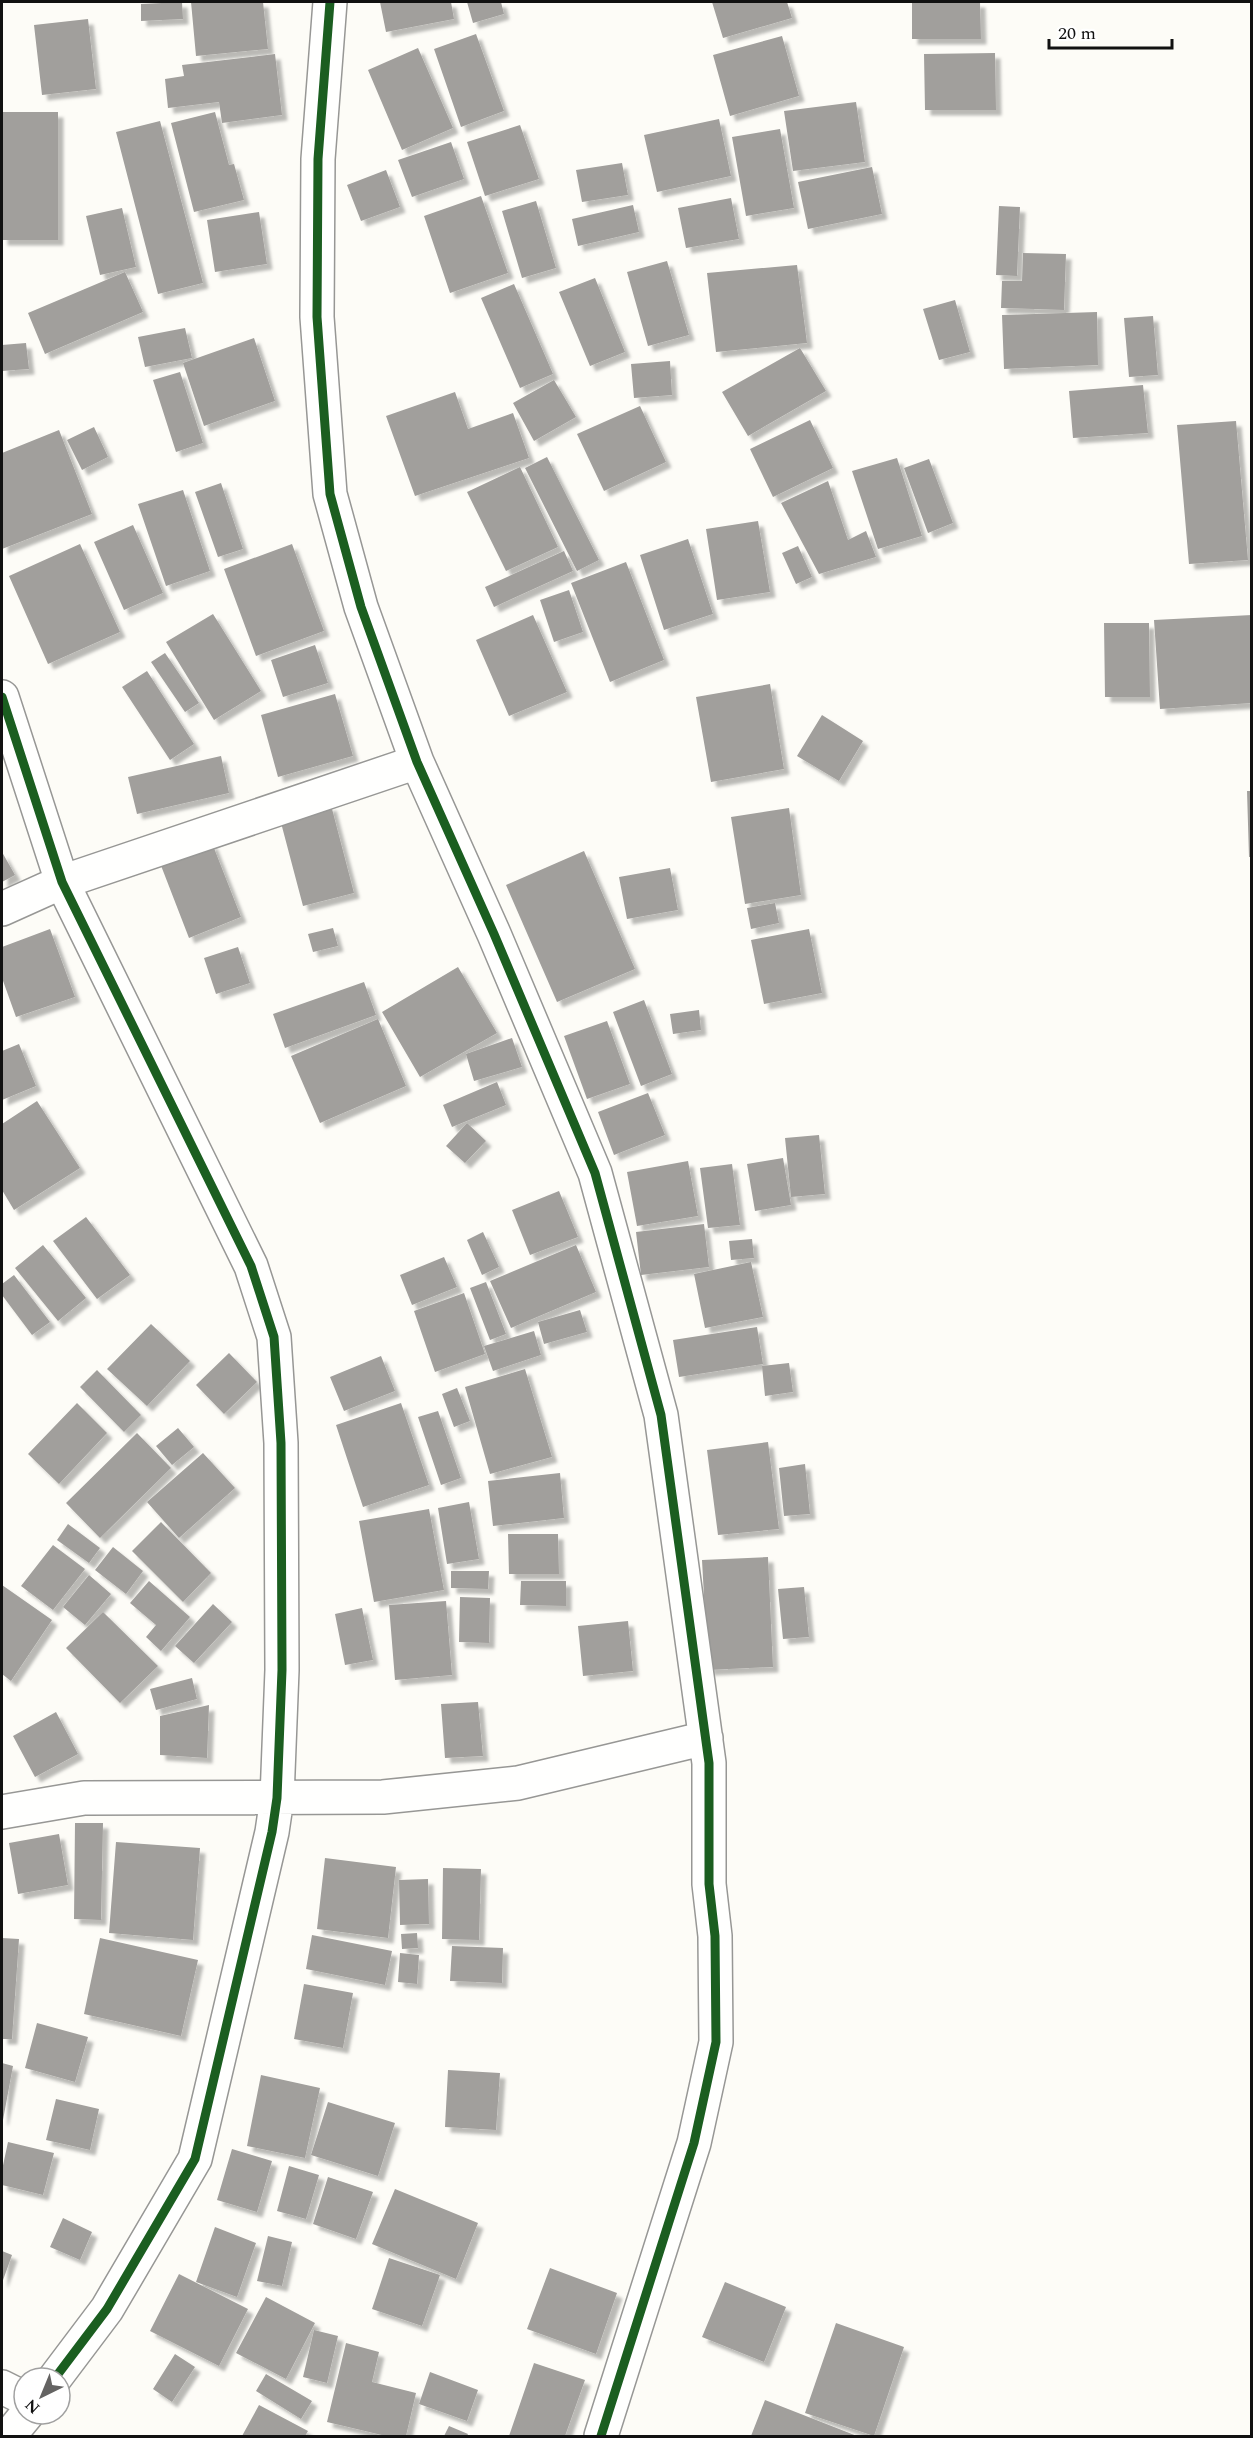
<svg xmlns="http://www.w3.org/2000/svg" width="1253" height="2438" viewBox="0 0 1253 2438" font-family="Spectral,serif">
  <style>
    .building { fill: #a19f9c; filter: url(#shadow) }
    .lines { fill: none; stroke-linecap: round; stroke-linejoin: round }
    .minor-casing { stroke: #979795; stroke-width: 36 }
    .minor { stroke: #fffffe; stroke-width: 33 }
    .cycleway-casing { stroke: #fff; stroke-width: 13 }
    .cycleway { stroke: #1b5e20; stroke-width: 9 }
  </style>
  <defs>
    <filter id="shadow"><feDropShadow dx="5.5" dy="5.5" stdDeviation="1.5" flood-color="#0004"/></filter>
  </defs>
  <rect width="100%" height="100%" fill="#fdfcf7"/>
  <!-- building -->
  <path class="building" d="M 182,2 L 183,19 L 141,21 L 141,4 Z
    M 191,2 L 263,2 L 268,49 L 196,56 Z
    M 380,2 L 451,2 L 454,19 L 386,32 Z
    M 467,2 L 501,2 L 504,14 L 473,23 Z
    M 712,2 L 787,2 L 792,18 L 723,38 Z
    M 912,2 L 980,2 L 981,39 L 912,39 Z
    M 88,19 L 96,89 L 42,95 L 34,25 Z
    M 476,34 L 504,111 L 461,127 L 434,49 Z
    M 782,36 L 799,96 L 730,116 L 713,55 Z
    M 418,48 L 453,128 L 402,150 L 368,70 Z
    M 995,53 L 996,110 L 925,110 L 924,54 Z
    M 275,54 L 282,115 L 222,123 L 219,102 L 168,108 L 165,79 L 184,76 L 182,65 Z
    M 856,102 L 865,162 L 793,171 L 784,111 Z
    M 2,112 L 58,112 L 58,240 L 2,240 Z
    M 215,112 L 229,165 L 234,164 L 244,200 L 194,212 L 171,123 Z
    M 719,119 L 731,176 L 657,192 L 644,135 Z
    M 160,121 L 203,283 L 158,294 L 116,132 Z
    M 520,125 L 539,179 L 485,196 L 467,142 Z
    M 780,129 L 794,208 L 746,216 L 732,137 Z
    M 451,142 L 464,179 L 412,197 L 398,160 Z
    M 622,163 L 628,195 L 582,202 L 576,170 Z
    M 872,167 L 882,214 L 808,229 L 798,182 Z
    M 386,170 L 400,207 L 361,221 L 347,185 Z
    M 481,196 L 508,273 L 450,293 L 424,216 Z
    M 731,198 L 739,239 L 686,248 L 678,208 Z
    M 536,201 L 556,268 L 522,278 L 502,211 Z
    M 633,205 L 639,232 L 578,246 L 572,219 Z
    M 999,206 L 1020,207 L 1017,276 L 996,275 Z
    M 122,208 L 136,267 L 100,275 L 86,216 Z
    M 259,212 L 267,264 L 215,272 L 207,220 Z
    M 1023,253 L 1066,254 L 1064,310 L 1001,308 L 1002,281 L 1022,281 Z
    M 667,261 L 689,335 L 648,346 L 627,272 Z
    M 797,265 L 807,343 L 716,352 L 707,273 Z
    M 125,272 L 143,312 L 45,354 L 28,313 Z
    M 595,278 L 625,352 L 590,366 L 559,292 Z
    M 514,284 L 553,374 L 520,388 L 481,298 Z
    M 955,300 L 970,352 L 939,360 L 923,309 Z
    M 1097,312 L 1098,365 L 1004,369 L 1002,315 Z
    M 1153,316 L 1158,375 L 1129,377 L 1124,318 Z
    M 185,328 L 192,358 L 145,367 L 138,337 Z
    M 254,338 L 275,401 L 204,426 L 183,363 Z
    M 26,343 L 29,369 L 2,371 L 2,345 Z
    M 800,348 L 826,391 L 748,436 L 722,392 Z
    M 670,361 L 672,395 L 634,398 L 631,364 Z
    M 180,372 L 203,443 L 176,452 L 153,380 Z
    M 554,380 L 576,417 L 534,441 L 513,403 Z
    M 1143,385 L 1148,433 L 1073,438 L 1069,391 Z
    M 455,392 L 468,429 L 513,413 L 529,458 L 415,496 L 386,416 Z
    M 640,406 L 666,462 L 604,491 L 577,434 Z
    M 810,420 L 833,468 L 773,497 L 750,449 Z
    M 1236,421 L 1248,560 L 1189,564 L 1177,425 Z
    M 94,427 L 108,457 L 82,470 L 67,440 Z
    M 59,430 L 92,514 L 2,549 L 2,453 Z
    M 547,457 L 599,560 L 577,571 L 525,468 Z
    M 897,458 L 922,536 L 878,549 L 852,471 Z
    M 929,459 L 953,523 L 928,533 L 904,468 Z
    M 520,467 L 558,547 L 506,571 L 467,492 Z
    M 828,481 L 848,540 L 866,531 L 876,557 L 819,574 L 781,503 Z
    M 221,483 L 243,549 L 218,557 L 195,492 Z
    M 183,490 L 210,571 L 166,586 L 138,504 Z
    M 758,521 L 770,592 L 717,600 L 706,529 Z
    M 133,525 L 163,593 L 124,610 L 94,542 Z
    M 688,539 L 713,614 L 664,630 L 640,555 Z
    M 80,544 L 120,632 L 48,664 L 9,576 Z
    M 292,544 L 324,631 L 256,656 L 224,569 Z
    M 798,546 L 812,577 L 796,584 L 782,553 Z
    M 564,551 L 573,571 L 494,607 L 485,587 Z
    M 626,562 L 664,660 L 610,682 L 571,583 Z
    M 569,590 L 583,632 L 554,642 L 540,600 Z
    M 213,614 L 261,691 L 214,720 L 166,642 Z
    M 533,615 L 567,692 L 509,716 L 476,640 Z
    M 1252,615 L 1252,703 L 1160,709 L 1154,620 Z
    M 1104,623 L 1149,623 L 1150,697 L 1105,697 Z
    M 315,645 L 328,683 L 283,697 L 271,660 Z
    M 165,653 L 199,703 L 185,712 L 151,662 Z
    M 147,671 L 194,744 L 170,760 L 122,687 Z
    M 770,684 L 784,769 L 711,782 L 696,697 Z
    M 335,694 L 353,756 L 278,777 L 261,715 Z
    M 822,715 L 863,741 L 839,781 L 797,756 Z
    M 221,756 L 229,793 L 137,814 L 128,777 Z
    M 1247,791 L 1252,791 L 1252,857 L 1249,857 Z
    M 331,805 L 354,893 L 303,906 L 280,819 Z
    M 789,808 L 801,895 L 745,904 L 731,817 Z
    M 212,843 L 241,917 L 189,938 L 160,863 Z
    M 584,851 L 635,969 L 557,1002 L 506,885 Z
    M 2,852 L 15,875 L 2,882 Z
    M 670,868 L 678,910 L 627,919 L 619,877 Z
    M 775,903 L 779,923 L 751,929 L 747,908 Z
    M 333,928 L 338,946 L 313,952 L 308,934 Z
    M 50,929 L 75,997 L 16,1017 L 2,978 L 2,947 Z
    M 809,929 L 822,993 L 764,1004 L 751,940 Z
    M 238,947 L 250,983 L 216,994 L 204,958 Z
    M 458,967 L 497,1033 L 420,1077 L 382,1012 Z
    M 364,982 L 376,1015 L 285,1048 L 273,1014 Z
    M 644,1000 L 672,1074 L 641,1086 L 613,1012 Z
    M 699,1010 L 701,1030 L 673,1034 L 670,1014 Z
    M 378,1019 L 406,1086 L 320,1123 L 291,1056 Z
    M 607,1021 L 630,1084 L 587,1099 L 564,1036 Z
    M 512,1038 L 522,1067 L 474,1081 L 466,1054 Z
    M 19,1044 L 36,1086 L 2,1100 L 2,1051 Z
    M 497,1082 L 506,1105 L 452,1127 L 443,1105 Z
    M 648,1093 L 665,1135 L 614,1155 L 598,1112 Z
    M 37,1101 L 80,1168 L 14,1210 L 2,1190 L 2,1124 Z
    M 467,1123 L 486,1141 L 465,1163 L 446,1146 Z
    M 819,1135 L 825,1194 L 791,1197 L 785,1138 Z
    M 783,1158 L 791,1205 L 755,1211 L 747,1164 Z
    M 688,1161 L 698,1216 L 637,1226 L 627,1172 Z
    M 732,1164 L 740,1225 L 708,1228 L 700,1168 Z
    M 559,1191 L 578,1237 L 530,1255 L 512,1210 Z
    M 86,1217 L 130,1275 L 97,1299 L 53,1241 Z
    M 704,1224 L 709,1267 L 641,1275 L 636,1232 Z
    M 483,1232 L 499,1267 L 482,1275 L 467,1240 Z
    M 752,1239 L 754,1258 L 731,1260 L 729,1241 Z
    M 43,1245 L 86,1298 L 58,1321 L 15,1268 Z
    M 576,1245 L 596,1292 L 511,1328 L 490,1281 Z
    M 444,1257 L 457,1287 L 412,1305 L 400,1275 Z
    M 751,1262 L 763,1317 L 705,1328 L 694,1274 Z
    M 14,1275 L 50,1322 L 32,1335 L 2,1295 L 2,1284 Z
    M 486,1282 L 506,1334 L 490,1340 L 470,1288 Z
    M 464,1293 L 485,1354 L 435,1372 L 414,1311 Z
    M 580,1310 L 587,1332 L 544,1344 L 538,1322 Z
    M 151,1324 L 190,1361 L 147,1406 L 107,1369 Z
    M 757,1327 L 763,1364 L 679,1377 L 673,1340 Z
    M 534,1331 L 541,1355 L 493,1371 L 484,1346 Z
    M 229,1353 L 257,1382 L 224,1414 L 196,1385 Z
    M 381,1356 L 395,1391 L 344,1411 L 330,1377 Z
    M 789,1363 L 793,1392 L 765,1396 L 762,1366 Z
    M 525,1369 L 552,1457 L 490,1474 L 465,1387 Z
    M 97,1370 L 141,1415 L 124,1432 L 80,1387 Z
    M 457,1388 L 470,1421 L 454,1427 L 442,1394 Z
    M 77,1403 L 107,1433 L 59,1484 L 28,1454 Z
    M 401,1403 L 429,1485 L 363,1507 L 336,1425 Z
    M 438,1411 L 461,1478 L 441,1485 L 418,1417 Z
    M 178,1428 L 194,1447 L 172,1465 L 156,1446 Z
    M 137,1433 L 171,1468 L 100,1538 L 66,1503 Z
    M 768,1442 L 779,1529 L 718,1535 L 707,1450 Z
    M 203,1453 L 235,1488 L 179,1538 L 147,1502 Z
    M 805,1464 L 810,1514 L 784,1516 L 779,1468 Z
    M 560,1473 L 564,1518 L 493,1526 L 488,1481 Z
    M 469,1502 L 479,1559 L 447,1564 L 438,1508 Z
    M 429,1509 L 444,1590 L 374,1602 L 359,1521 Z
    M 161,1522 L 211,1573 L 183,1602 L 132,1551 Z
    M 68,1524 L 100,1548 L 89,1563 L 57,1540 Z
    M 508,1534 L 558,1534 L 559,1574 L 509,1574 Z
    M 53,1545 L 85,1569 L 53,1610 L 21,1586 Z
    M 113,1547 L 143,1571 L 126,1594 L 95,1570 Z
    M 768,1557 L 773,1667 L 708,1670 L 702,1560 Z
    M 451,1571 L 489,1571 L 488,1589 L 451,1588 Z
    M 89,1575 L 111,1594 L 85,1625 L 63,1607 Z
    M 149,1581 L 190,1617 L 161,1651 L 146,1637 L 156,1625 L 130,1603 Z
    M 521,1581 L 566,1581 L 566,1606 L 520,1605 Z
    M 2,1585 L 52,1620 L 11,1681 L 2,1674 Z
    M 804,1587 L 809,1637 L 783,1639 L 778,1589 Z
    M 460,1597 L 490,1598 L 489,1643 L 459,1642 Z
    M 446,1601 L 452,1675 L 395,1680 L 389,1605 Z
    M 213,1604 L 232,1622 L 194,1663 L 175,1646 Z
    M 362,1608 L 373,1660 L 345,1665 L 335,1614 Z
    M 103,1612 L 158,1666 L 120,1703 L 66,1648 Z
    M 628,1621 L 633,1671 L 583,1676 L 578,1626 Z
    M 192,1678 L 197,1699 L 156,1710 L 150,1689 Z
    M 478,1702 L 483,1756 L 445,1758 L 441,1704 Z
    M 209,1705 L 207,1758 L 160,1755 L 160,1716 Z
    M 56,1712 L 78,1754 L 35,1777 L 13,1736 Z
    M 75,1823 L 103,1823 L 101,1920 L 74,1919 Z
    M 59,1834 L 68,1885 L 18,1894 L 9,1843 Z
    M 116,1842 L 200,1848 L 193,1940 L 109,1933 Z
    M 325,1858 L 396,1867 L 388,1938 L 317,1929 Z
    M 443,1868 L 481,1869 L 479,1940 L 442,1939 Z
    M 428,1879 L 429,1924 L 400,1925 L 399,1880 Z
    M 417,1933 L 418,1948 L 402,1949 L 401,1934 Z
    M 312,1935 L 392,1951 L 385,1985 L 306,1969 Z
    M 2,1938 L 19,1939 L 12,2039 L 2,2039 Z
    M 100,1938 L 198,1960 L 181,2036 L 84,2014 Z
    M 452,1946 L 503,1948 L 502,1983 L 450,1981 Z
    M 400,1953 L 419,1955 L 417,1984 L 398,1982 Z
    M 304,1984 L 353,1993 L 343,2048 L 294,2039 Z
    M 37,2023 L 88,2037 L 75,2082 L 25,2068 Z
    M 2,2063 L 13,2066 L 3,2120 L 2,2120 Z
    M 448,2070 L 500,2073 L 496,2130 L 445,2127 Z
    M 261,2075 L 320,2088 L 305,2158 L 247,2146 Z
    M 56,2099 L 99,2109 L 90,2150 L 46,2140 Z
    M 328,2102 L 395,2123 L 378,2176 L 311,2155 Z
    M 8,2142 L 54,2153 L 43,2195 L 2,2185 L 2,2170 Z
    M 232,2149 L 272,2161 L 257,2212 L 217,2200 Z
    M 289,2166 L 319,2175 L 306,2219 L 277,2211 Z
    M 328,2177 L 373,2192 L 356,2239 L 313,2224 Z
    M 395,2189 L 478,2223 L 456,2279 L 372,2244 Z
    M 63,2218 L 92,2232 L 80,2260 L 50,2247 Z
    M 215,2227 L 256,2243 L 237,2297 L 196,2282 Z
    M 268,2236 L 292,2242 L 282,2286 L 257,2281 Z
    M 2,2251 L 12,2255 L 2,2283 Z
    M 389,2258 L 440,2275 L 422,2326 L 372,2309 Z
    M 550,2268 L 617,2293 L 596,2354 L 527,2329 Z
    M 179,2274 L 248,2309 L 219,2366 L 150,2331 Z
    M 725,2282 L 786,2307 L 764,2362 L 702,2337 Z
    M 266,2297 L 315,2323 L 286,2379 L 236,2353 Z
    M 836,2323 L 904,2347 L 874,2436 L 805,2413 Z
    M 314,2330 L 338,2336 L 327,2383 L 303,2377 Z
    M 346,2343 L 379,2352 L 372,2382 L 416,2393 L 406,2436 L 386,2436 L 327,2422 Z
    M 175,2354 L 195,2367 L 172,2402 L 153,2389 Z
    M 534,2363 L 585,2380 L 565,2436 L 509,2436 Z
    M 430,2372 L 478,2390 L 467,2421 L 419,2404 Z
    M 266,2374 L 312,2401 L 301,2419 L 256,2391 Z
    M 765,2400 L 857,2436 L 751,2436 Z
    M 259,2405 L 308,2431 L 305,2436 L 242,2436 Z
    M 449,2426 L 468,2434 L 467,2436 L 444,2436 Z"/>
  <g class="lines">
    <!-- minor casing -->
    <g class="minor-casing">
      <path id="minor" d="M 330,2 L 318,159 L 317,317 L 330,494 L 361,607 L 417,762 L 494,934 L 595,1173 L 661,1415 L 709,1763 L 709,1884 L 715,1936 L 716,2042 L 694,2143 L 601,2436
        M 2,697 L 62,882 L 251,1266 L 274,1337 L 281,1443 L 282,1670 L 277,1798 L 272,1832 L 195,2159 L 107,2309 L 55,2378
        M 2,909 L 62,882 L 417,762
        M 2,1812 L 84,1798 L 383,1797 L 518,1783 L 706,1738
        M 2,2387 L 24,2398
        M 9,2436 L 27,2414"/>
    </g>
    <!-- minor -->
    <use href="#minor" class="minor"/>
    <!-- cycleway casing -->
    <g class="cycleway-casing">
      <path id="cycleway" d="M 330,2 L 318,159 L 317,317 L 330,494 L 361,607 L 417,762 L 494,934 L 595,1173 L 661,1415 L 709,1763 L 709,1884 L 715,1936 L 716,2042 L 694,2143 L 601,2436
        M 2,697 L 62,882 L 251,1266 L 274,1337 L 281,1443 L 282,1670 L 277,1798 L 272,1832 L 195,2159 L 107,2309 L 55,2378"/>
    </g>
    <!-- cycleway -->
    <use href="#cycleway" class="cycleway"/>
  </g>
  <!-- border -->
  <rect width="1253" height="2438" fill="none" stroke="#111111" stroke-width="6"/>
  <!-- north arrow -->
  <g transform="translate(42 2396) rotate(223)"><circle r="28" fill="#ffffff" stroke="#a0a0a0" stroke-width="1.5"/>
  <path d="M0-4.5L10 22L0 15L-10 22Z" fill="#646362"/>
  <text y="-9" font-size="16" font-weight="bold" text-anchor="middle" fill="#111111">N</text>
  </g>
  <!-- scale -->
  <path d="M1049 39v9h123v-9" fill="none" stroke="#111111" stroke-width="3"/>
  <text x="1058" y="39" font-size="18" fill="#111111" stroke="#ffffff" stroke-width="4.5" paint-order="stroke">20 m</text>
</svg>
